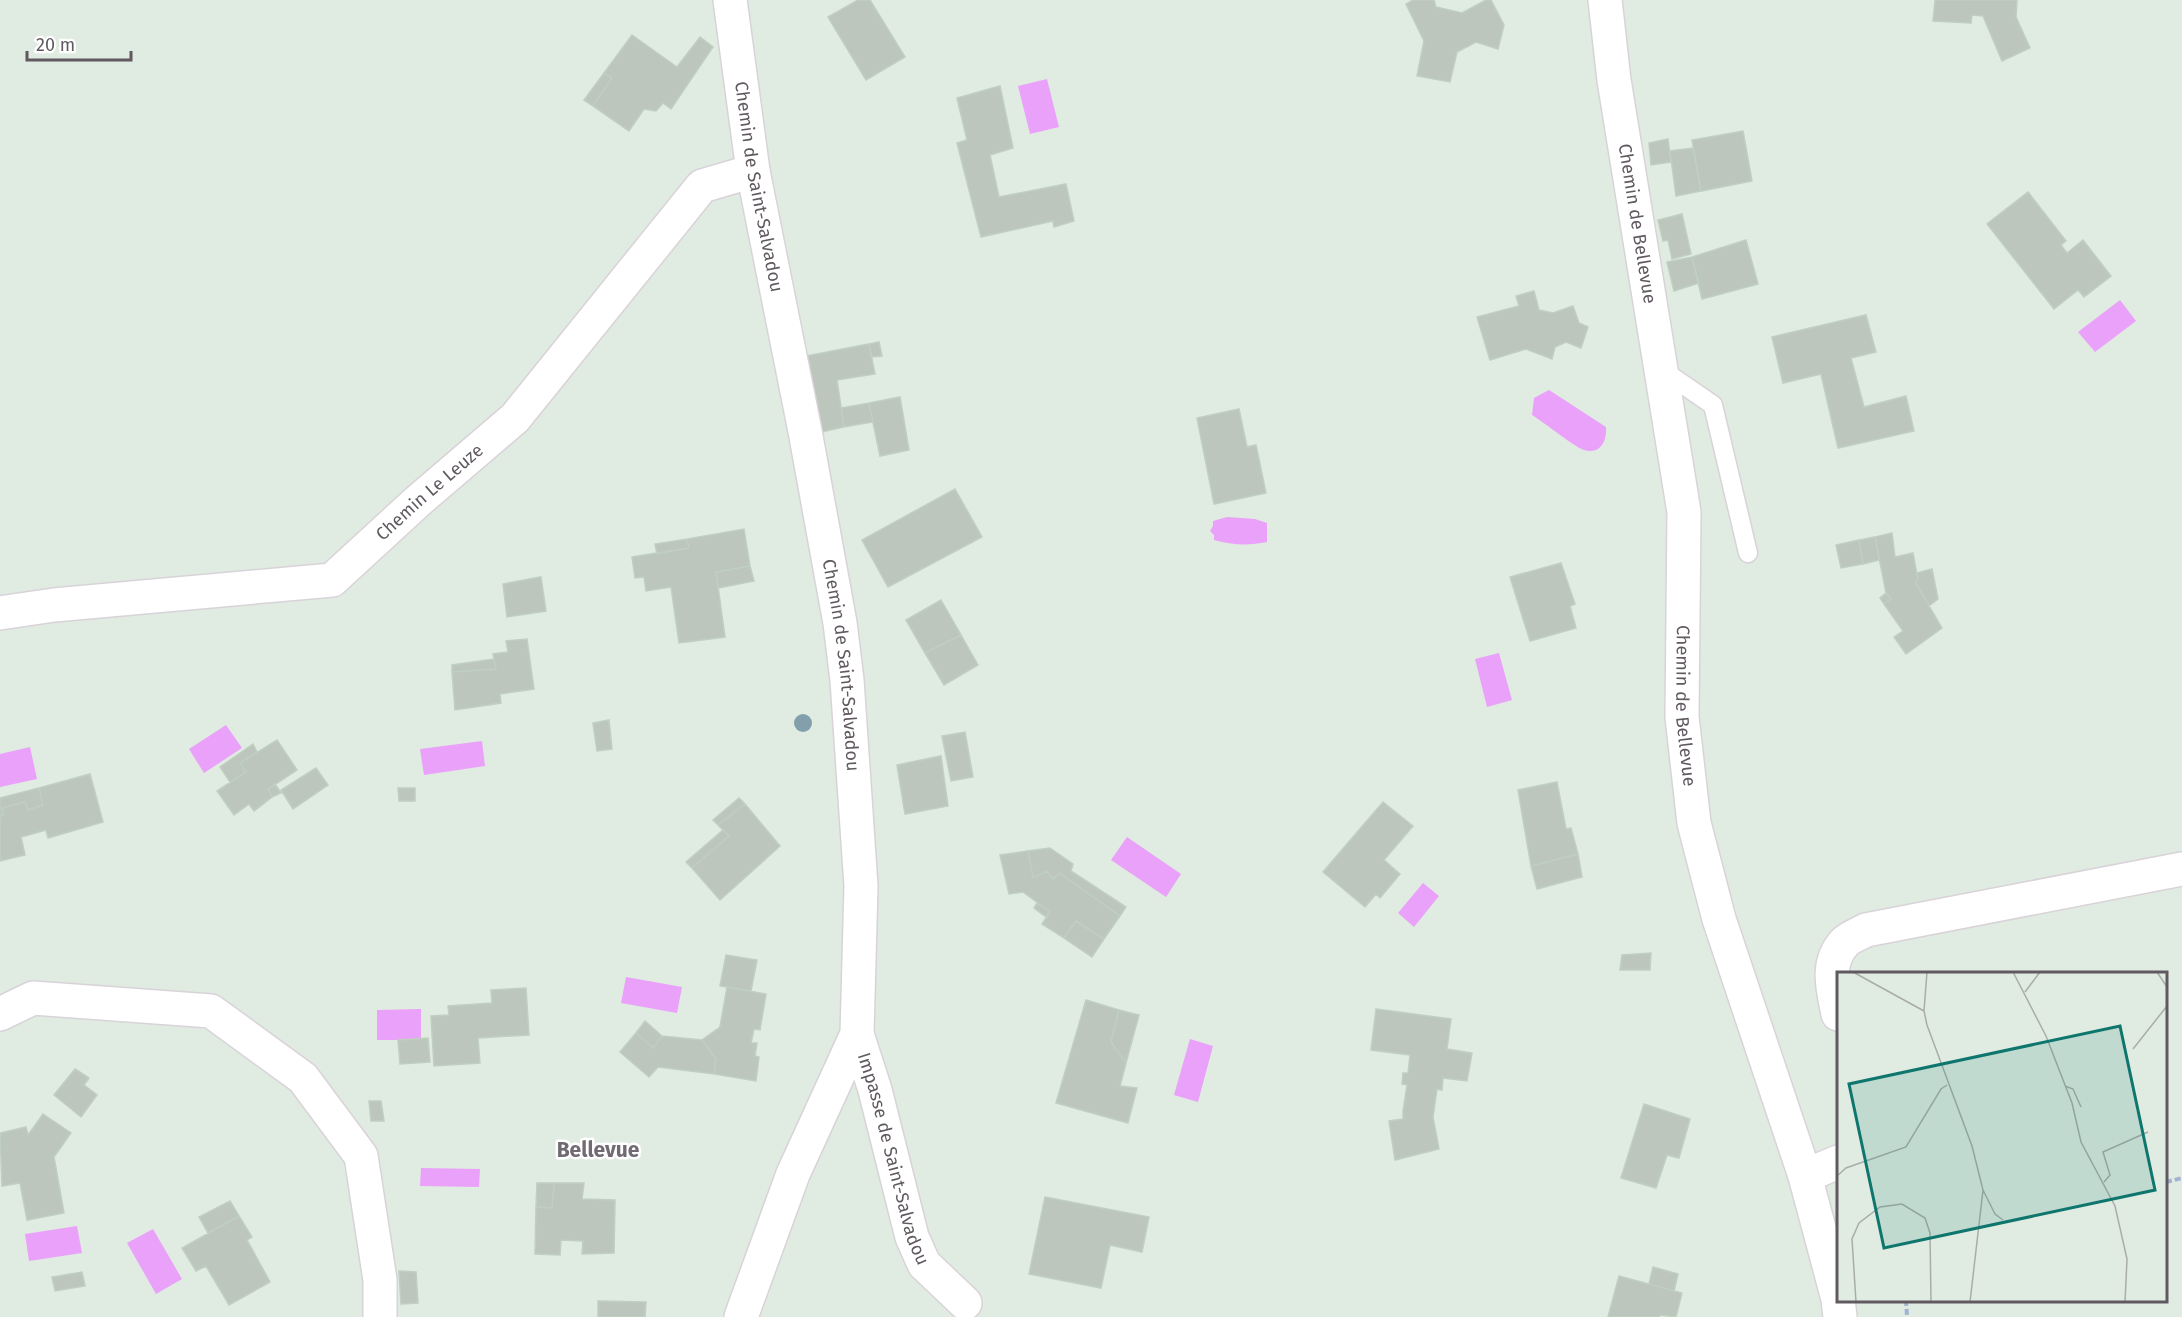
<svg xmlns="http://www.w3.org/2000/svg" width="2182" height="1317" viewBox="0 0 2182 1317" font-family="'Fira Sans',sans-serif">
  <style>
    .water { fill: #eaa1f9 }
    .building { fill: #bcc6bd; stroke: #bfcfc0; stroke-width: 1.5 }
    .lines { fill: none; stroke-linecap: round; stroke-linejoin: round }
    .service-casing { stroke: #d9d3d9; stroke-width: 21 }
    .minor-casing { stroke: #d9d3d9; stroke-width: 36 }
    .path { stroke: #a1b2d3; stroke-width: 4; stroke-dasharray: 6 3; stroke-linecap: butt }
    .service { stroke: #fff; stroke-width: 18 }
    .minor { stroke: #fff; stroke-width: 33 }
    .tree { fill: #849fac }
    .labels { text-anchor: middle; stroke-width: 5; stroke-linejoin: round; paint-order: stroke }
    .street-label { font-size: 18px; fill: #605960; stroke: #fff }
    .quarter-label { font-size: 21px; font-weight: bold; fill: #716a72; stroke: #fff }
    .inset-road { fill: none; stroke: #a9adaa; stroke-width: 1.5 }
    .view { fill: #0f766e; fill-opacity: 0.15; stroke: #0f766e; stroke-width: 3 }
    .inset-edge { fill: none; stroke: #605960; stroke-width: 3 }
  </style>
  <rect width="100%" height="100%" fill="#e0ebe2"/>
  <!-- water -->
  <path class="water" d="M 1047,79 L 1059,127 L 1030,134 L 1018,86 Z
    M 2120,300 L 2136,321 L 2095,352 L 2078,332 Z
    M 1549,390 L 1606,427 C 1607,440 1601,455 1584,450 C 1576,448 1542,421 1532,415 L 1534,398 Z
    M 1227,517 L 1255,519 L 1267,523 L 1267,542 C 1248,546 1232,545 1214,540 L 1214,535 L 1210,531 L 1213,526 L 1213,521 Z
    M 1499,653 L 1512,700 L 1487,707 L 1475,659 Z
    M 226,725 L 242,748 L 204,773 L 189,749 Z
    M 482,741 L 485,766 L 424,775 L 420,749 Z
    M 30,747 L 37,779 L 0,787 L 0,754 Z
    M 1127,837 L 1181,874 L 1166,897 L 1111,860 Z
    M 1423,883 L 1439,896 L 1414,927 L 1398,913 Z
    M 626,977 L 682,987 L 677,1013 L 621,1003 Z
    M 421,1009 L 421,1040 L 377,1040 L 377,1010 Z
    M 1190,1039 L 1213,1046 L 1198,1102 L 1174,1095 Z
    M 421,1168 L 480,1169 L 479,1187 L 420,1186 Z
    M 77,1226 L 82,1253 L 29,1261 L 25,1234 Z
    M 153,1229 L 182,1279 L 156,1294 L 127,1243 Z"/>
  <!-- building -->
  <path class="building" d="M 858,0 L 870,0 L 905,57 L 866,80 L 828,17 Z
    M 1413,0 L 1434,0 L 1436,7 L 1462,13 L 1486,0 L 1491,0 L 1504,25 L 1498,49 L 1476,42 L 1457,52 L 1450,82 L 1417,76 L 1424,41 L 1406,4 Z
    M 1935,0 L 2017,0 L 2016,17 L 2030,48 L 2002,61 L 1983,16 L 1972,15 L 1971,23 L 1933,21 Z
    M 632,35 L 677,67 L 700,37 L 713,47 L 671,109 L 663,103 L 656,111 L 644,109 L 629,131 L 593,106 L 612,78 L 604,73 Z
    M 604,73 L 612,78 L 593,106 L 584,100 Z
    M 1000,86 L 1013,148 L 990,155 L 999,197 L 1066,184 L 1074,221 L 1054,227 L 1053,221 L 981,237 L 957,143 L 967,140 L 957,98 Z
    M 1743,131 L 1752,181 L 1701,191 L 1692,140 Z
    M 1668,139 L 1671,162 L 1651,165 L 1649,143 Z
    M 1693,148 L 1701,191 L 1676,196 L 1670,151 Z
    M 2028,192 L 2066,241 L 2061,245 L 2067,253 L 2083,240 L 2111,276 L 2084,297 L 2078,290 L 2054,309 L 1987,224 Z
    M 1682,214 L 1691,254 L 1672,259 L 1668,240 L 1663,241 L 1658,220 Z
    M 1746,240 L 1758,284 L 1702,299 L 1692,257 Z
    M 1692,257 L 1699,283 L 1674,291 L 1667,262 Z
    M 1534,291 L 1539,310 L 1553,313 L 1573,306 L 1579,323 L 1588,327 L 1581,348 L 1566,342 L 1555,347 L 1552,359 L 1526,349 L 1490,360 L 1477,317 L 1519,306 L 1516,296 Z
    M 1866,315 L 1876,352 L 1851,358 L 1864,407 L 1906,396 L 1914,431 L 1838,448 L 1821,374 L 1783,383 L 1772,337 Z
    M 879,342 L 882,356 L 871,357 L 869,344 Z
    M 869,344 L 875,374 L 837,380 L 844,427 L 821,432 L 806,356 Z
    M 900,397 L 909,450 L 880,456 L 869,403 Z
    M 869,403 L 873,422 L 844,427 L 841,408 Z
    M 1239,409 L 1247,447 L 1256,445 L 1266,493 L 1214,504 L 1197,418 Z
    M 955,489 L 982,537 L 888,587 L 862,540 Z
    M 744,529 L 750,566 L 716,572 L 725,637 L 679,643 L 671,587 L 646,591 L 644,577 L 635,578 L 632,557 L 689,548 L 687,539 Z
    M 1892,533 L 1895,557 L 1913,553 L 1918,580 L 1915,582 L 1942,628 L 1906,654 L 1894,637 L 1903,631 L 1884,604 L 1891,599 L 1886,593 L 1875,537 Z
    M 1875,537 L 1879,560 L 1863,564 L 1859,540 Z
    M 687,539 L 689,548 L 657,554 L 655,544 Z
    M 1859,540 L 1863,564 L 1841,568 L 1836,545 Z
    M 1561,563 L 1575,604 L 1570,606 L 1576,628 L 1530,641 L 1510,577 Z
    M 750,566 L 754,581 L 718,588 L 716,572 Z
    M 1932,569 L 1938,599 L 1929,606 L 1915,582 L 1918,580 L 1917,573 Z
    M 541,577 L 546,611 L 507,617 L 503,584 Z
    M 1886,593 L 1891,599 L 1884,604 L 1880,598 Z
    M 941,600 L 961,635 L 925,653 L 906,620 Z
    M 961,635 L 978,665 L 944,685 L 925,653 Z
    M 527,639 L 534,689 L 500,694 L 501,703 L 455,710 L 452,672 L 496,669 L 493,654 L 508,652 L 506,641 Z
    M 494,659 L 496,669 L 452,672 L 452,665 Z
    M 609,720 L 612,749 L 597,751 L 593,723 Z
    M 965,732 L 973,777 L 951,781 L 942,736 Z
    M 277,740 L 297,770 L 268,789 L 272,797 L 254,811 L 249,804 L 234,815 L 217,791 L 246,772 L 240,763 Z
    M 253,744 L 257,752 L 240,763 L 246,772 L 230,782 L 220,767 Z
    M 941,756 L 948,806 L 905,814 L 897,765 Z
    M 316,768 L 328,785 L 293,809 L 281,790 Z
    M 90,774 L 103,822 L 48,838 L 46,830 L 21,837 L 25,855 L 0,861 L 0,816 L 4,815 L 2,808 L 25,802 L 28,810 L 43,805 L 39,788 Z
    M 1557,782 L 1566,829 L 1571,828 L 1578,854 L 1531,866 L 1518,790 Z
    M 275,784 L 281,793 L 272,797 L 268,789 Z
    M 39,788 L 43,805 L 28,810 L 25,802 L 2,808 L 4,815 L 0,816 L 0,798 Z
    M 398,788 L 415,788 L 415,801 L 399,801 Z
    M 739,798 L 745,804 L 718,825 L 713,820 Z
    M 1383,802 L 1413,826 L 1384,860 L 1400,874 L 1380,898 L 1376,894 L 1365,907 L 1323,872 Z
    M 745,804 L 780,846 L 720,900 L 692,868 L 729,836 L 718,825 Z
    M 723,830 L 729,836 L 692,868 L 686,862 Z
    M 1050,848 L 1073,864 L 1071,871 L 1126,907 L 1120,916 L 1059,873 L 1053,879 L 1047,871 L 1033,878 L 1028,851 Z
    M 1028,851 L 1033,878 L 1047,871 L 1053,879 L 1059,873 L 1120,916 L 1104,939 L 1076,921 L 1064,938 L 1042,924 L 1050,912 L 1023,892 L 1009,894 L 1000,855 Z
    M 1578,854 L 1582,877 L 1537,889 L 1531,866 Z
    M 1037,903 L 1050,912 L 1046,917 L 1034,908 Z
    M 1076,921 L 1104,939 L 1092,957 L 1064,938 Z
    M 1651,953 L 1650,970 L 1620,970 L 1622,955 Z
    M 726,955 L 757,960 L 751,991 L 720,986 Z
    M 727,987 L 766,994 L 760,1030 L 754,1029 L 751,1043 L 757,1043 L 755,1056 L 759,1057 L 756,1081 L 714,1074 L 716,1059 L 702,1040 L 720,1027 Z
    M 526,988 L 529,1035 L 478,1038 L 480,1063 L 434,1066 L 431,1016 L 449,1015 L 448,1006 L 492,1003 L 491,990 Z
    M 1086,1000 L 1119,1010 L 1111,1042 L 1126,1063 L 1120,1086 L 1137,1088 L 1128,1123 L 1056,1103 Z
    M 1376,1009 L 1451,1019 L 1447,1049 L 1472,1053 L 1467,1081 L 1443,1078 L 1442,1090 L 1437,1089 L 1433,1117 L 1439,1149 L 1395,1160 L 1389,1121 L 1403,1119 L 1403,1111 L 1407,1085 L 1402,1084 L 1403,1073 L 1408,1073 L 1410,1055 L 1371,1050 Z
    M 1119,1010 L 1139,1015 L 1126,1063 L 1111,1042 Z
    M 645,1021 L 662,1036 L 653,1048 L 636,1033 Z
    M 636,1033 L 653,1048 L 662,1036 L 702,1040 L 716,1059 L 714,1074 L 658,1067 L 649,1077 L 620,1052 Z
    M 428,1038 L 430,1062 L 400,1064 L 398,1040 Z
    M 75,1069 L 89,1078 L 84,1085 L 97,1095 L 81,1117 L 54,1095 Z
    M 369,1101 L 381,1101 L 384,1121 L 371,1121 Z
    M 1644,1104 L 1690,1119 L 1679,1158 L 1667,1155 L 1656,1188 L 1621,1178 Z
    M 43,1114 L 71,1133 L 54,1157 L 64,1213 L 27,1220 L 20,1183 L 2,1186 L 0,1133 L 26,1127 L 28,1135 Z
    M 537,1183 L 554,1183 L 552,1208 L 536,1207 Z
    M 554,1183 L 584,1183 L 582,1199 L 615,1200 L 614,1253 L 582,1254 L 583,1241 L 561,1240 L 560,1255 L 535,1254 L 536,1207 L 552,1208 Z
    M 1045,1197 L 1149,1217 L 1142,1252 L 1110,1245 L 1101,1288 L 1029,1274 Z
    M 230,1201 L 239,1216 L 208,1233 L 199,1217 Z
    M 239,1216 L 252,1237 L 247,1240 L 270,1282 L 229,1305 L 206,1266 L 196,1271 L 182,1248 Z
    M 1653,1267 L 1678,1274 L 1674,1291 L 1649,1284 Z
    M 399,1271 L 416,1272 L 418,1303 L 401,1304 Z
    M 82,1272 L 85,1286 L 55,1291 L 52,1277 Z
    M 1619,1276 L 1682,1293 L 1676,1317 L 1660,1315 L 1659,1317 L 1608,1317 Z
    M 598,1301 L 646,1302 L 645,1317 L 598,1317 Z"/>
  <g class="lines">
    <!-- service casing -->
    <g class="service-casing">
      <path id="service" d="M 1662,370 L 1713,405 L 1748,553"/>
    </g>
    <!-- minor casing -->
    <g class="minor-casing">
      <g id="minor">
        <path id="s1" d="M 730,0 L 753,171 L 805,431 L 840,623 L 847,680 L 861,886 L 857,1034 L 793,1174 L 741,1317"/>
        <path id="s2" d="M 1605,0 L 1614,80 L 1684,512 L 1682,717 L 1694,823 L 1719,919 L 1805,1176 L 1838,1299 L 1840,1317"/>
        <path id="s3" d="M 0,613 L 54,605 L 332,580 L 418,501 L 515,418 L 702,186 L 753,171"/>
        <path d="M 0,1014 L 33,998 L 211,1011 L 303,1078 L 361,1156 L 380,1280 L 380,1317"/>
        <path d="M 1838,1014 C 1833,989 1825,963 1845,942 C 1850,937 1859,934 1866,930 L 2182,869"/>
        <path id="s4" d="M 857,1034 L 875,1090 L 912,1237 L 924,1264 L 965,1303"/>
        <path d="M 1805,1176 L 1838,1162"/>
      </g>
    </g>
    <!-- path -->
    <path class="path" d="M 2166,1182 L 2182,1178
      M 1906,1300 L 1907,1317"/>
    <!-- service -->
    <use href="#service" class="service"/>
    <!-- minor -->
    <use href="#minor" class="minor"/>
  </g>
  <!-- trees -->
  <circle class="tree" cx="803" cy="723" r="9"/>
  <g class="labels">
    <!-- street labels -->
    <g class="street-label">
      <text dy="6" stroke="none"><textPath href="#s1" startOffset="189">Chemin de Saint-Salvadou</textPath></text>
      <text dy="6" stroke="none"><textPath href="#s2" startOffset="226">Chemin de Bellevue</textPath></text>
      <text dy="6" stroke="none"><textPath href="#s3" startOffset="465">Chemin Le Leuze</textPath></text>
      <text dy="6" stroke="none"><textPath href="#s1" startOffset="675">Chemin de Saint-Salvadou</textPath></text>
      <text dy="6" stroke="none"><textPath href="#s2" startOffset="712">Chemin de Bellevue</textPath></text>
      <text dy="6" stroke="none"><textPath href="#s4" startOffset="130">Impasse de Saint-Salvadou</textPath></text>
    </g>
    <!-- quarter labels -->
    <g class="quarter-label">
      <text x="598" y="1157">Bellevue</text>
    </g>
  </g>
  <!-- overview -->
  <g transform="translate(1837 972)">
    <rect width="330" height="330" fill="#e0ebe2"/>
    <path class="inset-road" d="M 16,0 L 87,39M 90,0 L 87,39 L 90,53 L 135,174 L 146,218 L 133,330M 176,0 L 209,64 L 235,131 L 244,170 L 278,234 L 290,287 L 288,330M 320,0 L 330,15M 188,20 L 203,0M 296,77 L 330,34M 228,114 L 236,117 L 244,135M 0,204 L 9,196 L 69,175 L 104,117 L 110,113M 267,210 L 273,203 L 266,180 L 311,160M 146,218 L 158,242 L 166,248M 19,330 L 15,267 L 22,251 L 43,235 L 65,232 L 88,246 L 93,261 L 94,330"/>
    <path class="view" d="M 283,54 L 318,218 L 47,276 L 12,112 Z"/>
    <rect width="330" height="330" class="inset-edge"/>
  </g>
  <!-- scale -->
  <path d="M27 51v9h104v-9" fill="none" stroke="#605960" stroke-width="3"/>
  <text x="36" y="51" font-size="18" fill="#605960" stroke="#ffffff" stroke-width="4.5" paint-order="stroke">20 m</text>
</svg>
